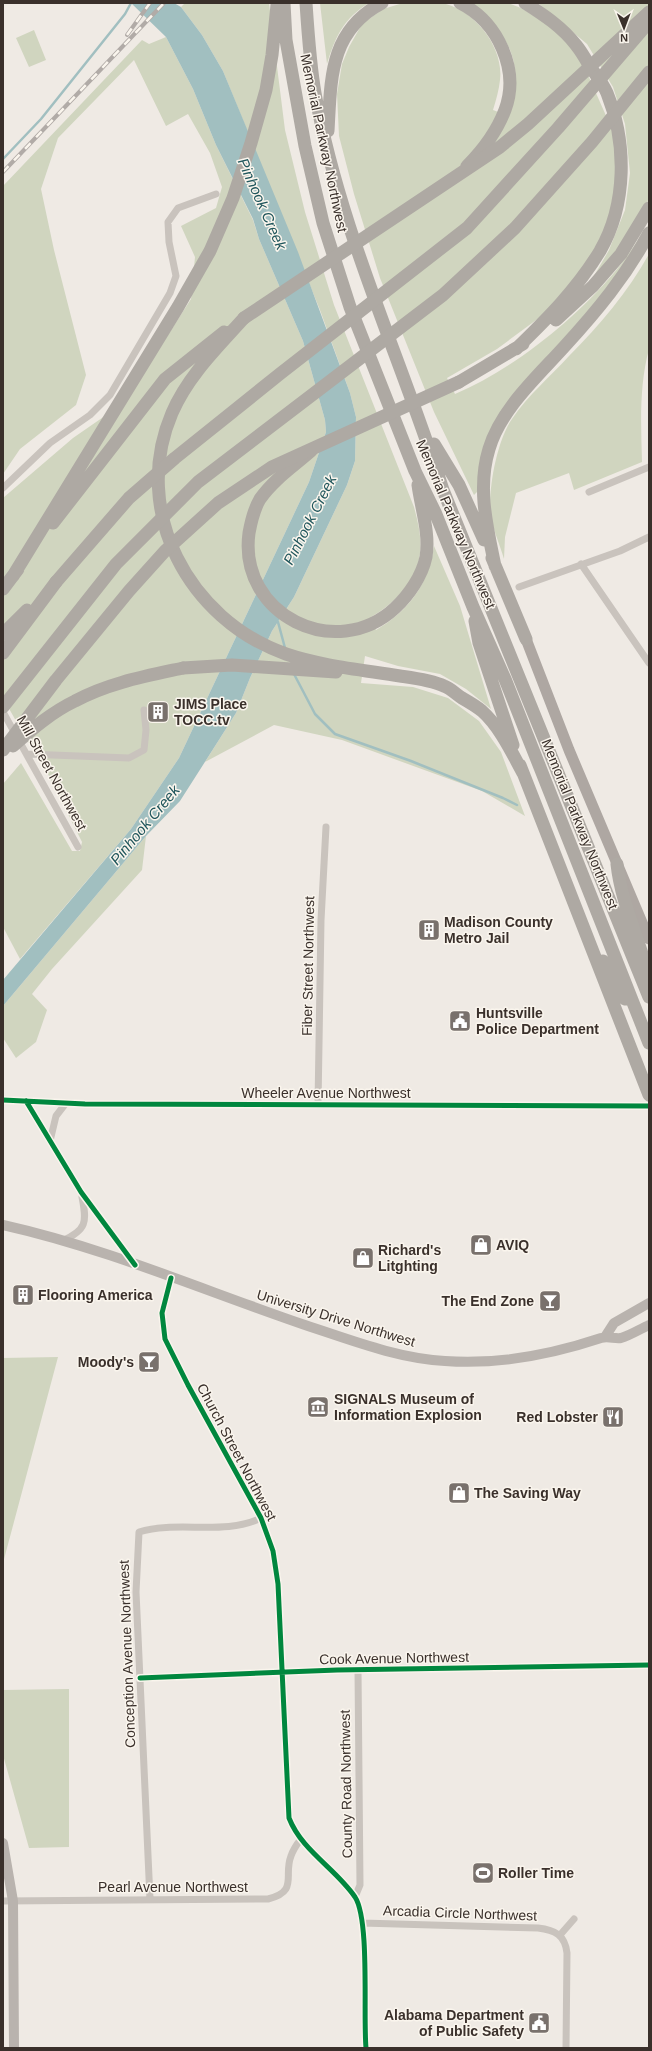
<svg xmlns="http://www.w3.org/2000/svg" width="652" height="2051" viewBox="0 0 652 2051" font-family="Helvetica,sans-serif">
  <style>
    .green { fill: #d0d5bf }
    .water { fill: #a1bfc0 }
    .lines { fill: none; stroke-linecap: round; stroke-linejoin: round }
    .stream { stroke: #a1bfc0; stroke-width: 2.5 }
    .street { stroke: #c9c3bd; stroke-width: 7 }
    .secondary { stroke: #b9b3ae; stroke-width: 10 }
    .primary { stroke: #aea7a2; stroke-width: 11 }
    .highway { stroke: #aea9a3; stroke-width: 13 }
    .rail-casing { stroke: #b1aba7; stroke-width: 4 }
    .rail { stroke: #faf5ed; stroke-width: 2.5; stroke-dasharray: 8; stroke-linecap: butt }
    .highway-bridge { stroke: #aea9a3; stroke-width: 13 }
    .cycleway-casing { stroke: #faf5ed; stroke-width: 8 }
    .cycleway { stroke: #00873e; stroke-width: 5 }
    .labels { text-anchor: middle; stroke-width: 3; stroke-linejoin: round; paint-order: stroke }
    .street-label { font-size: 14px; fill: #3a302b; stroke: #faf5ed }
    .poi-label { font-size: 14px; font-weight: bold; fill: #3a302b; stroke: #faf5ed; text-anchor: start }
    .water-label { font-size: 15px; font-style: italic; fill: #20565c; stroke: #faf5ed }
  </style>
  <rect width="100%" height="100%" fill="#efeae4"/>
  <!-- green -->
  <path class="green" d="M 185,3 L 269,3 L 285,130 L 305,212 L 334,305 L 414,507 C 418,522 422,538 420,553 C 417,581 394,604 371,617 L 376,630 C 409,611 429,583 434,546 L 460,606 L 491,709 L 466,689 L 440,674 L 398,666 L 365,656 L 361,683 L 413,687 L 448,698 L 479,721 L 501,752 L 525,816 L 482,791 L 342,740 L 274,725 L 205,762 L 236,713 L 250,678 L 272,631 L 294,597 L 347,485 L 355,461 L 356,417 L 350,393 L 320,310 L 223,71 L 202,35 L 181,7 Z
    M 320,3 L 369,3 C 344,18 335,37 327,64 Z
    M 403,3 C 416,3 434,0 446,4 C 476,12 504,48 500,80 C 499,90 496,100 493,110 L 509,116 C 518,91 519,63 505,40 C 497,27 482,15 471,3 L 508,3 L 521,8 L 560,32 L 580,57 L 615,136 L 615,190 L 609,217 L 600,242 L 586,265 L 543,315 L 497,349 L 447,378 L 455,394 C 512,370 573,321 613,274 C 626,259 637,241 649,224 L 633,255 L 618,277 L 515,394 L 478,491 L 474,495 L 434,412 L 380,278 L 354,194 L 339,136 L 337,94 L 342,64 L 349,47 L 362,24 L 383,9 Z
    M 538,3 L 649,3 L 649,198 L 629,241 L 591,281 L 609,250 L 625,210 L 630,173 L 625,124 L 613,87 L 587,44 Z
    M 34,30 L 46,60 L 29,67 L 16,38 Z
    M 166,37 L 193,89 L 216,145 L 253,220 L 259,239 L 303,341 L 325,420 L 326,432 L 309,482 L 179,758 L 131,829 L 20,959 L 3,927 L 3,784 L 21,763 L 72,851 L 80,851 L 82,842 L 36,750 L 28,742 L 3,698 L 3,498 L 73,438 L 125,402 L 191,299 L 195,257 L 181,226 L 216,208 L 222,187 L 210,153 L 188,114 L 166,126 L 134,60 L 58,138 L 41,189 L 54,250 L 86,375 L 76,405 L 20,449 L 3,474 L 3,186 L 142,40 L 149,44 Z
    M 649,254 L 649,349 C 639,386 641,424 642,462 L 574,490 L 569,473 L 516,493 L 505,537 L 504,559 C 500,545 494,532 491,518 C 487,492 497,440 512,419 C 528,395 550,377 569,356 C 599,326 628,292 649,254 Z
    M 146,836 L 142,870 L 52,969 L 32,994 L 47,1010 L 36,1042 L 16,1058 L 3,1038 L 3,1006 Z
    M 58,1357 L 3,1563 L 3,1358 Z
    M 69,1689 L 69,1847 L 29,1848 L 3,1755 L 3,1690 Z"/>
  <!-- water -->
  <path class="water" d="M 131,3 L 174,3 L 181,7 L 202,35 L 223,71 L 298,252 L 350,393 L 356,417 L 355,461 L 347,485 L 294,597 L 272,631 L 250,678 L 236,713 L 217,743 L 180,801 L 146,836 L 3,1006 L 3,980 L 131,829 L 179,758 L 309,482 L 326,432 L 325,420 L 303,341 L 259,239 L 253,219 L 216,145 L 193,89 L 166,37 Z"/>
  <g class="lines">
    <!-- stream -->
    <path class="stream" d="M 3,159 L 41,119 L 125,14 L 131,3
      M 278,622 L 285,648
      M 294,674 L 315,714 L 335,734 L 411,761 L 503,798 L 517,805"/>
    <!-- street -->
    <path class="street" d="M 3,488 L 50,443 L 90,415 L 110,395 L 170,293 L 176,276 L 169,242 L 168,222 L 178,208 L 216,194
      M 589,492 L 649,467
      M 581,564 L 649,663
      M 519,587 L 620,551 L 649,537
      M 3,712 L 78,847
      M 27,754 L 129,758 L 144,750 L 146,730 L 144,710
      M 3,1100 L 85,1104 L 649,1106
      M 26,1101 L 81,1192 L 134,1264
      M 318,1105 L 321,920 L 326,827
      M 50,1141 L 56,1116 L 66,1103
      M 62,1241 C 87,1230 87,1222 82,1197
      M 171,1278 L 162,1313 L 165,1339 L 188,1385 L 261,1518 L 273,1551 L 278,1584 L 289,1818 C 302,1851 335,1868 355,1897 C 370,1920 363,2015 366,2048
      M 140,1678 L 337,1670 L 649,1665
      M 355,1897 L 360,1885 L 358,1670
      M 150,1899 L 136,1592 L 139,1532 C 178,1520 224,1536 261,1518
      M 3,1901 L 268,1899 C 299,1891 283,1876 291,1856 C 293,1850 297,1844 301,1839
      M 362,1923 L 538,1928 C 555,1930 565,1935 567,1953 L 566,2048
      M 560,1935 L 574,1919"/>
    <!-- secondary -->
    <path class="secondary" d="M 3,1225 C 106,1248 205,1291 305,1325 C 351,1340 396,1358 445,1361 C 499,1365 550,1355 601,1338 C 608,1336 615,1339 621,1338 C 631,1335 640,1329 649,1325
      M 605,1337 L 614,1323 L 649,1303
      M 3,1843 L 13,1901 L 14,2048"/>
    <!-- primary -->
    <path class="primary" d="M 526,639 L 569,750 L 649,939"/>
    <!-- highway -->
    <path class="highway" d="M 284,3 L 286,40 L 305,146 L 323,223 L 350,307 L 415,471 L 435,512 L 473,607 L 505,679 L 649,1043
      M 306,3 C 308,33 310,64 315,93 C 340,231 401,358 443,490 L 649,997
      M 460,3 C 498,22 520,70 505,110 C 497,131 483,150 467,166
      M 328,131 C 331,79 329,31 382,3
      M 244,318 C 217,348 188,376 172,413 C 130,511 189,620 286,654 C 321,666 363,670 400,676 C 414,678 431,680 444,686 C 450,688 456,694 462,698 C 469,702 476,706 482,711 C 500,727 512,753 523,773
      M 556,320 L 593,286 L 621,254 L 649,208
      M 516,349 C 547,319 577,289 600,251 C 627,204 627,143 607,93 C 603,83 595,74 589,65 C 585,58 581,51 576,45 C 562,27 544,15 525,3
      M 459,382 L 523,344
      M 434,444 L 459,485 L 484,540
      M 311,451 C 294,466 273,480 260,499 C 254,509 251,522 249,533 C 238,615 336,663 395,608 C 409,595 422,576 426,557 C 430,533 421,508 418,485
      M 53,523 L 165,379 L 224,332
      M 492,558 L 526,639
      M 495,566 C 487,527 477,488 489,449 C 501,409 537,377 564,347 C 597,311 626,276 649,233
      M 13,576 L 178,307 L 210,251 L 233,198 L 251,143 L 266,90 L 272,55 L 277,5
      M 3,589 L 18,569
      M 475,621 L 479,643 L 513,745
      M 3,634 L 27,610
      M 3,653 L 56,582
      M 183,668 L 232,665 L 336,672
      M 520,765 L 649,1095
      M 617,864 C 621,902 639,939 649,977
      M 603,961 L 625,999"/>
    <!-- rail casing -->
    <g class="rail-casing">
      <path id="rail" d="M 127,35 L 150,3
        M 3,172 L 164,3"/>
    </g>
    <!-- rail -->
    <use href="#rail" class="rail"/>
    <!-- highway-bridge -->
    <path class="highway-bridge" d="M 244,318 L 500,147 L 528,124 L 649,12
      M 56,582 L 129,498 L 175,458 L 281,373 L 467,228 L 558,128 L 649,22
      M 3,707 L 116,564 L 198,482 L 443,295 L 515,228 L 592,142 L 649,72
      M 13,746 C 32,729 52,712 75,701 C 108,683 146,676 183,668
      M 3,750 L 56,680 L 129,591 L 165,551 L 218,503 L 272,467 L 459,382"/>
    <!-- cycleway casing -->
    <g class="cycleway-casing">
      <path id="cycleway" d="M 3,1100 L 85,1104 L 649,1106
        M 26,1101 L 81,1192 L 135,1265
        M 171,1278 L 162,1313 L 165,1339 L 188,1385 L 261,1518 L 273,1551 L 278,1584 L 289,1818 C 302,1851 335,1868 355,1897 C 370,1920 363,2015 366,2048
        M 140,1678 L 337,1670 L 649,1665"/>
    </g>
    <!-- cycleway -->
    <use href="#cycleway" class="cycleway"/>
  </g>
  <!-- icons -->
  <defs>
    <g id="building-square" transform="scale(1.15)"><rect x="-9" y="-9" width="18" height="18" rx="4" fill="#79716c" stroke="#faf5ed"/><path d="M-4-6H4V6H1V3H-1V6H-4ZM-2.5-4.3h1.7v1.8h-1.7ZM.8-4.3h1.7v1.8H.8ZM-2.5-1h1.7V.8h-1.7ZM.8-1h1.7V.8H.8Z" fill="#fff"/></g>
    <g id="civic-square" transform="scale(1.15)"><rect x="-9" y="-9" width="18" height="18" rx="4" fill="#79716c" stroke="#faf5ed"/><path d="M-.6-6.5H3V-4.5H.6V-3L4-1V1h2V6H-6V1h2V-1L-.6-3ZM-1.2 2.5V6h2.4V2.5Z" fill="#fff"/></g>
    <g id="shop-square" transform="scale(1.15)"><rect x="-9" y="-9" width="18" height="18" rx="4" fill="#79716c" stroke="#faf5ed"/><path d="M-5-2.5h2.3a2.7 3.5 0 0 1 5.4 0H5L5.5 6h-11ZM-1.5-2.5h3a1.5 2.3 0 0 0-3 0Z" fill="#fff"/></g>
    <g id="bar-square" transform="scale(1.15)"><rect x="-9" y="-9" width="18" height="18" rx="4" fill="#79716c" stroke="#faf5ed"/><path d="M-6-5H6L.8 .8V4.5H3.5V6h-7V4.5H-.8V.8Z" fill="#fff"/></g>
    <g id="museum-square" transform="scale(1.15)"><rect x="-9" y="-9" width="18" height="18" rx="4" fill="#79716c" stroke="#faf5ed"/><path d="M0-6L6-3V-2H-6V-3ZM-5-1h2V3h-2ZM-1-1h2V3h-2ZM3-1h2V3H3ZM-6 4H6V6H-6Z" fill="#fff"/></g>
    <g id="restaurant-square" transform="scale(1.15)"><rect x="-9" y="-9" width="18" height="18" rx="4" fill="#79716c" stroke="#faf5ed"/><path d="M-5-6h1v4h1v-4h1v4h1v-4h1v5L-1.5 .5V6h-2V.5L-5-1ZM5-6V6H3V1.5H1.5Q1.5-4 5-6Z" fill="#fff"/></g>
    <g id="stadium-square" transform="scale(1.15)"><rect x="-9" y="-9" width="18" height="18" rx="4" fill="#79716c" stroke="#faf5ed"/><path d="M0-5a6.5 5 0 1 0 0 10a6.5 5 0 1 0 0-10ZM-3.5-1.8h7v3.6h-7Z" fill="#fff"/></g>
  </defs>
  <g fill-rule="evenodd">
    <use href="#building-square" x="158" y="712"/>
    <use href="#building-square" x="429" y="930"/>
    <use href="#civic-square" x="460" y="1021"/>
    <use href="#shop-square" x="481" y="1245"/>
    <use href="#shop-square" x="363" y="1258"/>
    <use href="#building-square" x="23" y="1295"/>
    <use href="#bar-square" x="550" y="1301"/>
    <use href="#bar-square" x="149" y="1362"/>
    <use href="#museum-square" x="318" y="1407"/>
    <use href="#restaurant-square" x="613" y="1417"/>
    <use href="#shop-square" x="459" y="1493"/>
    <use href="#stadium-square" x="483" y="1873"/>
    <use href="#civic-square" x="539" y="2023"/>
  </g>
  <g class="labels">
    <!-- street labels -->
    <g class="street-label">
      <text transform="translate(324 143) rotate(78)" y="5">Memorial Parkway Northwest</text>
      <text transform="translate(456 524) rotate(67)" y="5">Memorial Parkway Northwest</text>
      <text transform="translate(52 773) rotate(61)" y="5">Mill Street Northwest</text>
      <text transform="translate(580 824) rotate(68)" y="5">Memorial Parkway Northwest</text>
      <text transform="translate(308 966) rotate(-89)" y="5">Fiber Street Northwest</text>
      <text x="326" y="1098">Wheeler Avenue Northwest</text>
      <text transform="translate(336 1318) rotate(17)" y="5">University Drive Northwest</text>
      <text transform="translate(237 1452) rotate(62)" y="5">Church Street Northwest</text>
      <text transform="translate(127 1654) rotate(-92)" y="5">Conception Avenue Northwest</text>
      <text transform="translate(394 1658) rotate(-1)" y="5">Cook Avenue Northwest</text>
      <text transform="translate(346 1784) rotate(-91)" y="5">County Road Northwest</text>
      <text x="173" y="1892">Pearl Avenue Northwest</text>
      <text transform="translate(460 1913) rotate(2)" y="5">Arcadia Circle Northwest</text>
    </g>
    <!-- poi labels -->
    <g class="poi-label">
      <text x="174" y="709">JIMS Place<tspan x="174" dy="16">TOCC.tv</tspan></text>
      <text x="444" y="927">Madison County<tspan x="444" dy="16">Metro Jail</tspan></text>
      <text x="476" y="1018">Huntsville<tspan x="476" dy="16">Police Department</tspan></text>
      <text x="496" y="1250">AVIQ</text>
      <text x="378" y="1255">Richard's<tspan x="378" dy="16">Litghting</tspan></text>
      <text x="38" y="1300">Flooring America</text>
      <text x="534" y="1306" text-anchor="end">The End Zone</text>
      <text x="134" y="1367" text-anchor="end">Moody's</text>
      <text x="334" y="1404">SIGNALS Museum of<tspan x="334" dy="16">Information Explosion</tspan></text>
      <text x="598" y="1422" text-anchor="end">Red Lobster</text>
      <text x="474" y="1498">The Saving Way</text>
      <text x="498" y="1878">Roller Time</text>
      <text x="524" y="2020" text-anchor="end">Alabama Department<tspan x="524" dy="16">of Public Safety</tspan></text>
    </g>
    <!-- water labels -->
    <g class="water-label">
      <text transform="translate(262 204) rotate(66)" y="5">Pinhook Creek</text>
      <text transform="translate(310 520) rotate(-63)" y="5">Pinhook Creek</text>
      <text transform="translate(145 825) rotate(-50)" y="5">Pinhook Creek</text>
    </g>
  </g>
  <!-- border -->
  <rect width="652" height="2051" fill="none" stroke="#3a302b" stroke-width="8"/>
  <!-- north arrow -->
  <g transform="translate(624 28) rotate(179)" stroke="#faf5ed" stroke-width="3" paint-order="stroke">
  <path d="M0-3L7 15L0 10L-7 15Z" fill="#3a302b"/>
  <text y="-6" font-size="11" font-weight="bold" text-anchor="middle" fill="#3a302b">N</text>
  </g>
</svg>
